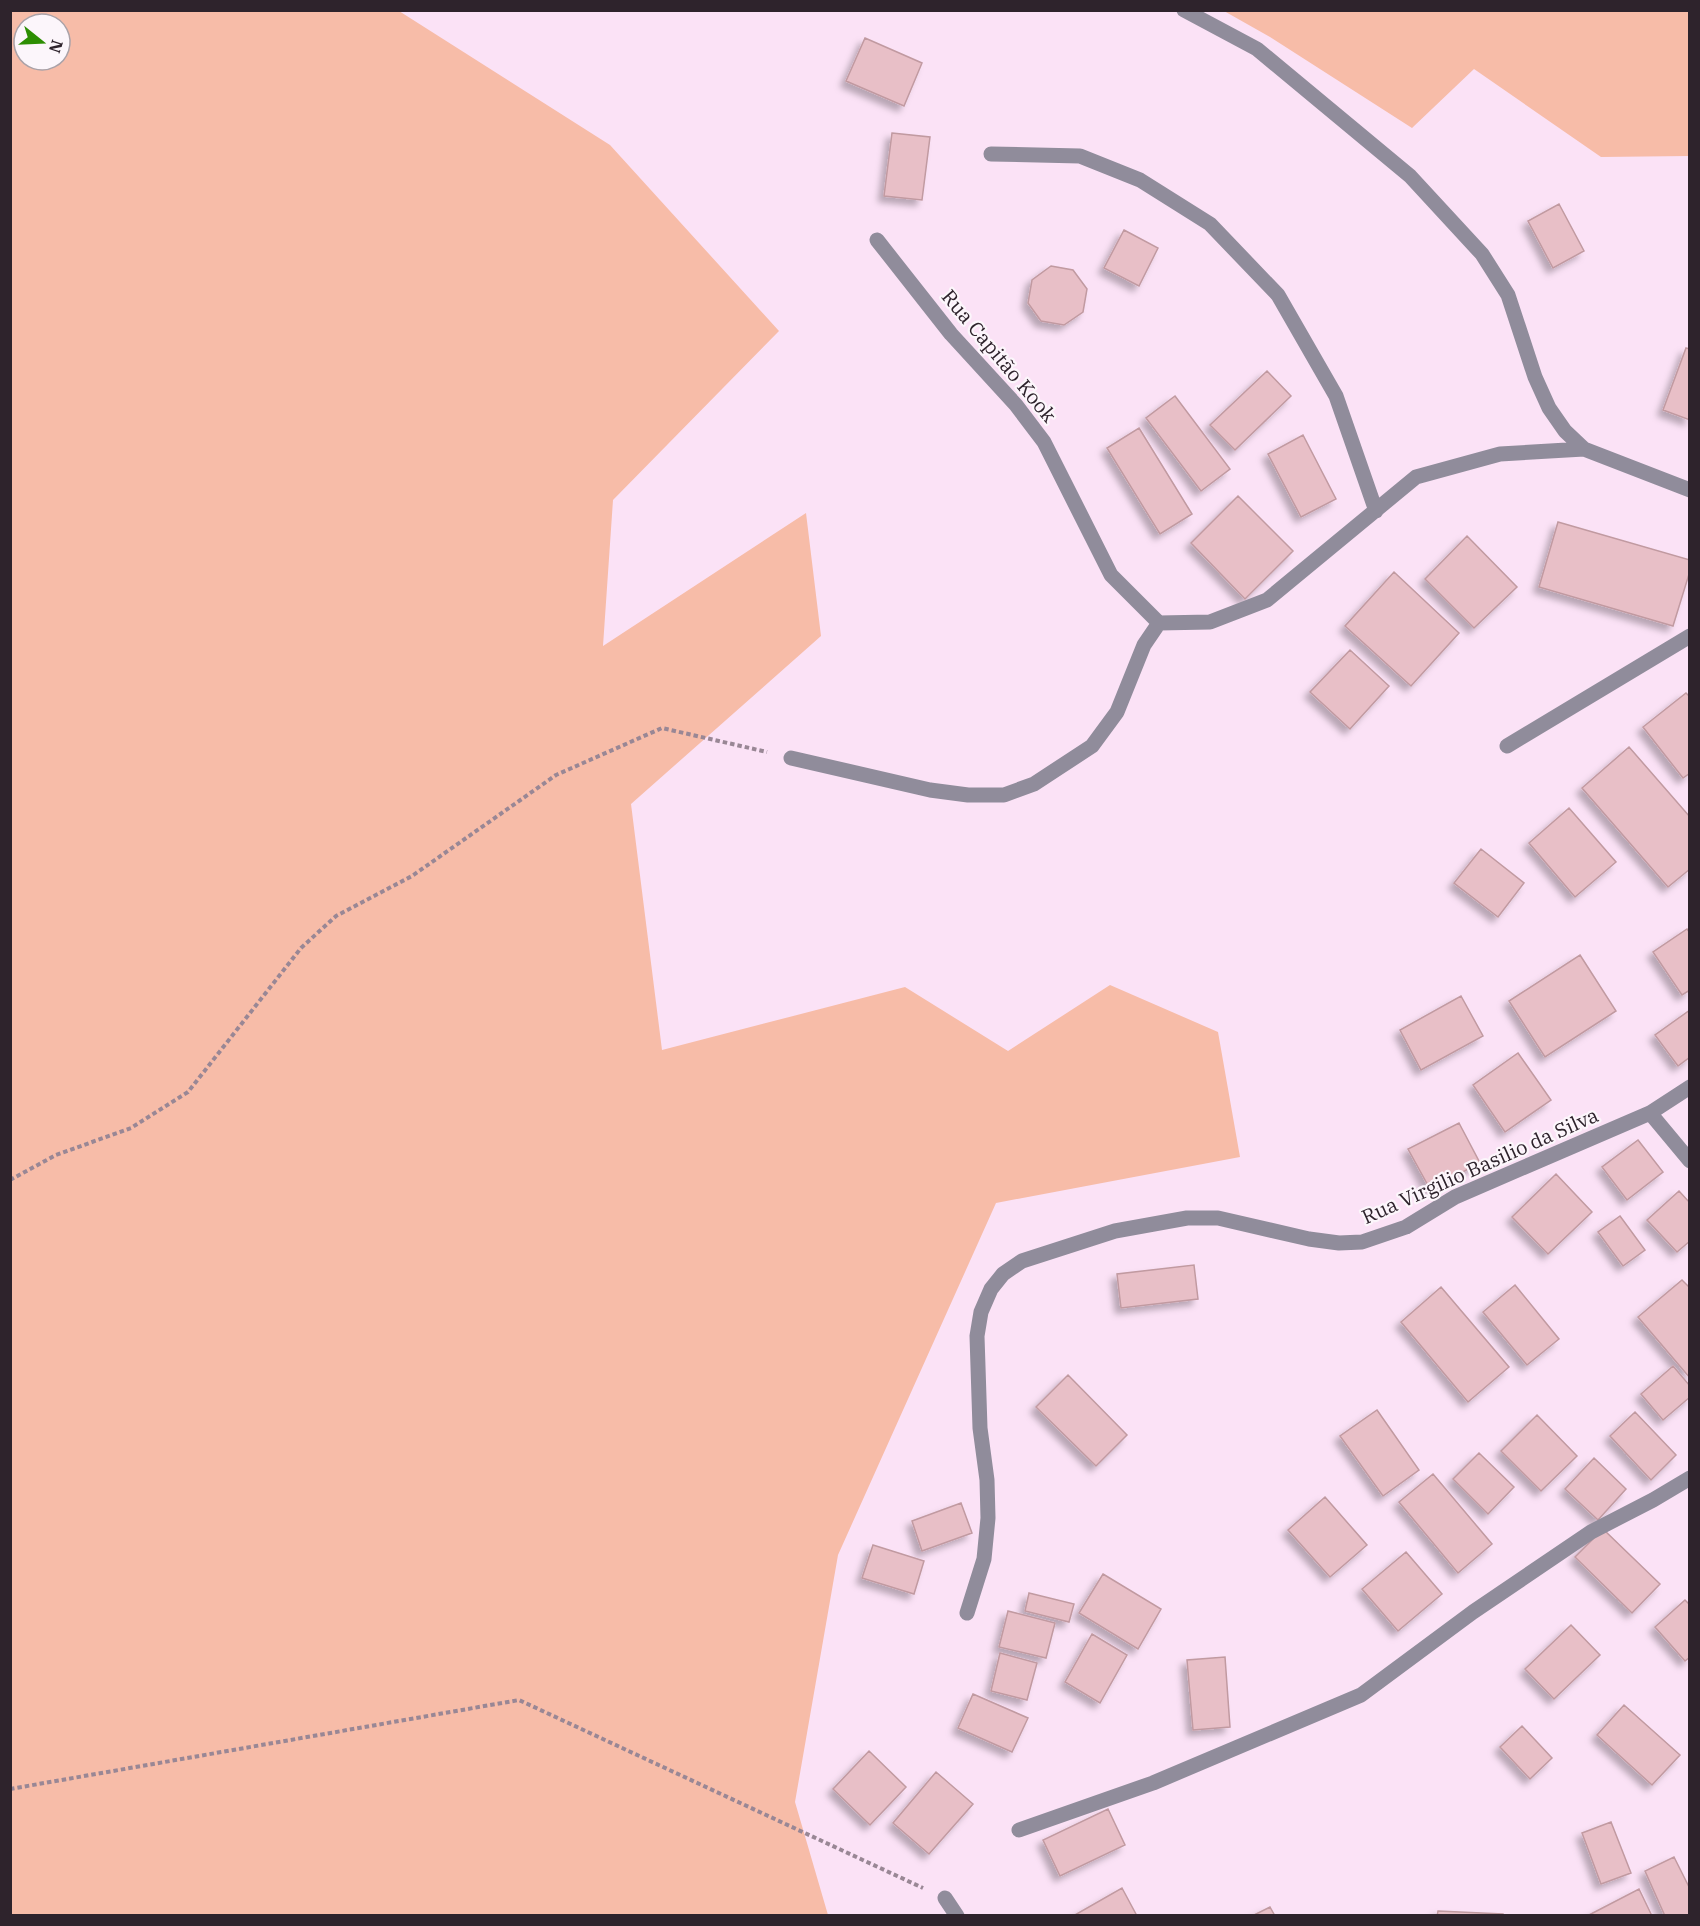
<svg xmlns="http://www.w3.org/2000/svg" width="1700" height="1926" viewBox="0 0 1700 1926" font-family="'IBM Plex Serif',serif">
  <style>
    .green { fill: #f7bca8; fill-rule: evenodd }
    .building { fill: #e8bfc7; stroke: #c19aa1; stroke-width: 1.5; filter: url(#shadow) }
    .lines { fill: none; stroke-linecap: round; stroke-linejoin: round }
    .path { stroke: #998795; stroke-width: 4; stroke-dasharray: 4.5 3; stroke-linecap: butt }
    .street { stroke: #908c9b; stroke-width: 15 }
    .labels { text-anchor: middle; stroke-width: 4.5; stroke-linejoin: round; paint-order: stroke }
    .street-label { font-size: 20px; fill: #2e232c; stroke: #fcf6fb }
  </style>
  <defs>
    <filter id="shadow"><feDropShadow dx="-5.5" dy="5.5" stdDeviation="3" flood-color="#0004"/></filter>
  </defs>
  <rect width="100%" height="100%" fill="#fbe2f6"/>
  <!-- green -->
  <path class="green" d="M 11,10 L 399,11 L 610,145 L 779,331 L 613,500 L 603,646 L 806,513 L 821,636 L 631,804 L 662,1050 L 905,987 L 1008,1051 L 1110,985 L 1218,1032 L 1240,1157 L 996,1203 L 838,1555 L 795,1802 L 828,1915 L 11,1915 ZM 24,24 L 60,24 L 60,60 L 24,60 Z
    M 1224,11 L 1689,11 L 1689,156 L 1601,157 L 1474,69 L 1412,128 L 1270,37 Z"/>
  <!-- building -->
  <path class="building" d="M 865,38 L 922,63 L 904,106 L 846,81 Z
    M 892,133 L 930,137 L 922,200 L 884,196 Z
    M 1559,204 L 1584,251 L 1553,268 L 1528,221 Z
    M 1124,230 L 1158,248 L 1139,286 L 1104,268 Z
    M 1051,266 L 1073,270 L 1087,289 L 1083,312 L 1064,325 L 1041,321 L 1028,303 L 1032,280 Z
    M 1686,348 L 1690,349 L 1690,420 L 1663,410 Z
    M 1267,371 L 1291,396 L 1235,450 L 1210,425 Z
    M 1175,396 L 1230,469 L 1201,491 L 1146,418 Z
    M 1139,428 L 1192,514 L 1160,534 L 1107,448 Z
    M 1303,435 L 1336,499 L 1301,517 L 1268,454 Z
    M 1238,496 L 1293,551 L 1245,599 L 1191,543 Z
    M 1558,522 L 1690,560 L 1690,571 L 1673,626 L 1539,587 Z
    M 1467,536 L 1517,587 L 1474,628 L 1425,579 Z
    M 1394,572 L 1459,633 L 1411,686 L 1345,626 Z
    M 1350,650 L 1389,686 L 1350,729 L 1310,692 Z
    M 1686,693 L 1690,697 L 1690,773 L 1683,778 L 1643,727 Z
    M 1629,747 L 1690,817 L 1690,869 L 1668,887 L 1582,788 Z
    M 1569,808 L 1616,862 L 1575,897 L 1529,843 Z
    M 1481,849 L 1524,883 L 1498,917 L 1454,883 Z
    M 1687,929 L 1690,933 L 1690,990 L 1682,995 L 1653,952 Z
    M 1580,955 L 1616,1011 L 1545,1057 L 1509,1001 Z
    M 1461,996 L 1483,1036 L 1421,1070 L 1400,1030 Z
    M 1690,1010 L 1690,1057 L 1678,1066 L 1655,1035 Z
    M 1518,1053 L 1551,1100 L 1505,1132 L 1473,1085 Z
    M 1459,1123 L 1480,1163 L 1430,1189 L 1408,1149 Z
    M 1638,1140 L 1663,1172 L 1627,1200 L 1602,1167 Z
    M 1556,1174 L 1592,1212 L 1548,1254 L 1512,1217 Z
    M 1679,1191 L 1690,1203 L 1690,1241 L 1677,1252 L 1647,1220 Z
    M 1620,1216 L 1645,1250 L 1623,1266 L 1598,1232 Z
    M 1194,1265 L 1198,1299 L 1121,1308 L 1117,1274 Z
    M 1682,1280 L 1690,1288 L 1690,1378 L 1638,1317 Z
    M 1515,1285 L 1559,1339 L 1527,1365 L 1483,1312 Z
    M 1441,1287 L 1509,1367 L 1468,1402 L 1401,1322 Z
    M 1673,1366 L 1690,1386 L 1690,1397 L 1663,1420 L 1641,1394 Z
    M 1068,1375 L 1127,1435 L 1096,1466 L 1036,1407 Z
    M 1377,1410 L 1419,1470 L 1383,1496 L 1340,1436 Z
    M 1635,1412 L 1676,1455 L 1651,1480 L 1610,1436 Z
    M 1537,1415 L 1577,1456 L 1541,1491 L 1501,1451 Z
    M 1479,1453 L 1514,1487 L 1488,1514 L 1453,1479 Z
    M 1594,1458 L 1626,1489 L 1598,1520 L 1565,1489 Z
    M 1433,1474 L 1492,1544 L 1458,1573 L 1399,1502 Z
    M 1325,1497 L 1367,1545 L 1330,1577 L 1288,1530 Z
    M 961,1503 L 972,1533 L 922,1551 L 912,1521 Z
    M 1603,1529 L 1660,1584 L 1632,1613 L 1575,1557 Z
    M 873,1545 L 924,1561 L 914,1594 L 862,1578 Z
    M 1406,1552 L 1442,1594 L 1398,1631 L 1362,1589 Z
    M 1103,1574 L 1161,1609 L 1138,1649 L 1079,1613 Z
    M 1029,1593 L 1074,1604 L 1069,1622 L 1025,1611 Z
    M 1685,1600 L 1690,1605 L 1690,1657 L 1685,1661 L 1655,1627 Z
    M 1008,1611 L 1055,1623 L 1046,1658 L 999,1647 Z
    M 1571,1625 L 1600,1655 L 1554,1699 L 1525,1669 Z
    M 1092,1634 L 1127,1655 L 1100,1703 L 1065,1682 Z
    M 1000,1653 L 1037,1663 L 1027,1700 L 991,1691 Z
    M 1225,1657 L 1230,1727 L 1193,1730 L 1187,1660 Z
    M 973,1694 L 1028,1718 L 1012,1752 L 958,1728 Z
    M 1624,1705 L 1680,1755 L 1652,1785 L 1597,1735 Z
    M 1522,1726 L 1552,1758 L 1530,1779 L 1500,1747 Z
    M 869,1751 L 906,1787 L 870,1825 L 833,1789 Z
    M 936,1772 L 973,1804 L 929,1854 L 893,1823 Z
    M 1108,1809 L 1125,1845 L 1060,1876 L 1043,1840 Z
    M 1611,1822 L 1631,1873 L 1601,1884 L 1582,1833 Z
    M 1674,1857 L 1690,1889 L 1690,1916 L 1665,1916 L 1645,1871 Z
    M 1122,1888 L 1137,1916 L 1073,1916 Z
    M 1639,1889 L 1652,1916 L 1587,1916 Z
    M 1270,1907 L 1275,1916 L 1252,1916 Z
    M 1438,1911 L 1503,1914 L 1503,1916 L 1437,1916 Z"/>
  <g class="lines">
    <!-- path -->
    <path class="path" d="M 10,1180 L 56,1155 L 131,1128 L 188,1092 L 301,948 L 336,916 L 412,876 L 556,775 L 662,728 L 767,752
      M 10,1789 L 519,1700 L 923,1888"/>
    <!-- street -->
    <path class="street" d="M 1184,10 L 1257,49 L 1410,176 L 1482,254 L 1508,295 L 1535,377 L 1549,408 L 1565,431 L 1584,449 L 1690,490
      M 991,154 L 1080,156 L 1140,180 L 1210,224 L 1278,295 L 1336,396 L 1376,511
      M 877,240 L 951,334 L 1016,405 L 1044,442 L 1111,575 L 1159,623
      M 1507,746 L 1690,636
      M 791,758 L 930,790 L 968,795 L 1004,795 L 1034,784 L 1092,746 L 1117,712 L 1144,645 L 1159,623 L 1210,622 L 1267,600 L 1416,477 L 1500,454 L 1584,449
      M 1650,1113 L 1690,1161
      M 967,1613 L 984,1559 L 988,1518 L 987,1480 L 980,1428 L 977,1336 L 981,1312 L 991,1289 L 1003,1274 L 1022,1261 L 1115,1231 L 1187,1218 L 1218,1218 L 1309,1239 L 1339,1243 L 1362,1242 L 1406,1227 L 1455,1197 L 1650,1113 L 1690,1087
      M 1019,1830 L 1153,1783 L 1361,1695 L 1473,1612 L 1591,1532 L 1653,1500 L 1690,1478
      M 945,1898 L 957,1916"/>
  </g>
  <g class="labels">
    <!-- street labels -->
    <g class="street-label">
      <text transform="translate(999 356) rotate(50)" y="7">Rua Capitão Kook</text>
      <text transform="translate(1480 1166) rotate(-24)" y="7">Rua Virgilio Basilio da Silva</text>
    </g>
  </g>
  <!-- border -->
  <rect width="1700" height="1926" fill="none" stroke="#2e232c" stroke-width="24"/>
  <!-- north arrow -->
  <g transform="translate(42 42) rotate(108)"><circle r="28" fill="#fcf6fb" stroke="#aaa2a8" stroke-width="1.5"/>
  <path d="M0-4.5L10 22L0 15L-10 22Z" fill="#2d8e03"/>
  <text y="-9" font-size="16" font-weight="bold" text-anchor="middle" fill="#2e232c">N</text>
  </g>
</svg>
